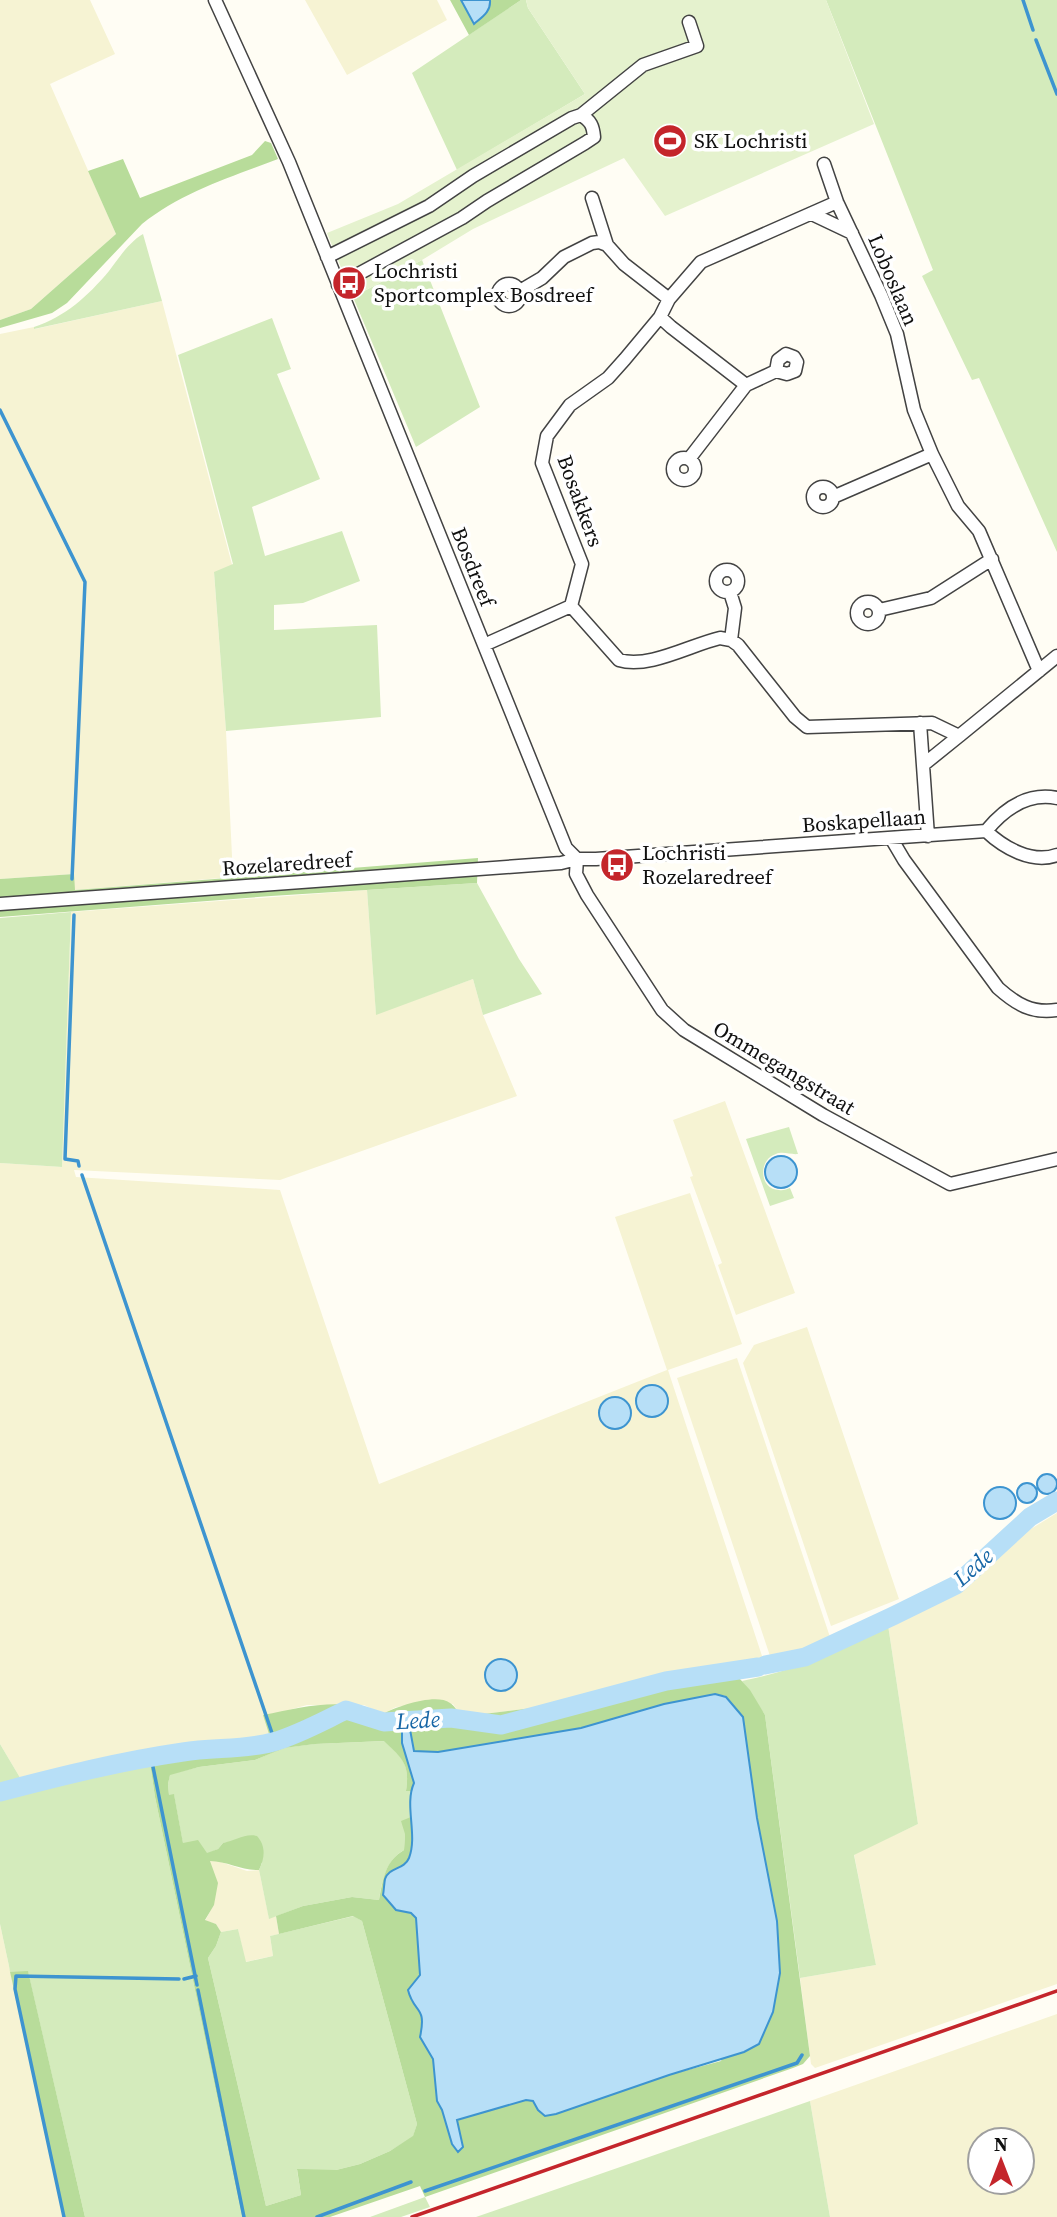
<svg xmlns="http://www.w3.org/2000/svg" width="1057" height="2217" viewBox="0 0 1057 2217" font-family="'Source Serif 4',serif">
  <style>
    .farmland { fill: #f6f3d3; fill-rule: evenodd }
    .green { fill: #d4ebbc }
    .forest { fill: #b8dc9a; fill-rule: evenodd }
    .pitch { fill: #e5f2ce }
    .water { fill: #b7dff7; stroke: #3d94d0; stroke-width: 2 }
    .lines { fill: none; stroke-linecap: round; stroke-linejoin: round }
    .stream { stroke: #3d94d0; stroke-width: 3.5 }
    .river { stroke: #b7dff7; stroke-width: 19 }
    .street-casing { stroke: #434343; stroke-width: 15 }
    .street { stroke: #fff; stroke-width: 12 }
    .rail { stroke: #c4252b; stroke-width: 3.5 }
    .labels { text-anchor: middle; stroke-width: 7; stroke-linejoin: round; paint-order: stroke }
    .poi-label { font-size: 21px; fill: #101010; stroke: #fff; text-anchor: start }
    .street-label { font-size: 21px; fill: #101010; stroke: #fff }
    .water-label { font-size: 23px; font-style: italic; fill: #1666a6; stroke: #fff }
  </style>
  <rect width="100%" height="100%" fill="#fffdf4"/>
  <!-- farmland -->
  <path class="farmland" d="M 0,0 L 90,0 L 115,54 L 50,84 L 116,234 L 31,309 L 0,320 Z
    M 305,0 L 437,0 L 447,20 L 347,75 Z
    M 162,301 L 234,572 L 214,573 L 226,731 L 233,877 L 74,890 L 74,874 L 0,879 L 0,334 L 34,327 L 35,329 Z
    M 367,890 L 376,1014 L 473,979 L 483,1015 L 517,1096 L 280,1180 L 74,1170 L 76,1177 L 280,1190 L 379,1484 L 667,1370 L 615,1217 L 690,1193 L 742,1344 L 668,1370 L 764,1662 L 657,1676 L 532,1708 L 467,1716 L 461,1716 L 453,1704 L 418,1702 L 407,1706 L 396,1707 L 383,1714 L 364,1705 L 307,1705 L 289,1710 L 270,1737 L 135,1756 L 22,1781 L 0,1744 L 0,1163 L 62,1167 L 71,912 Z
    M 725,1101 L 795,1293 L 736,1315 L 718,1265 L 722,1263 L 690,1177 L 693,1176 L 673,1120 Z
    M 807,1327 L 899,1599 L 831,1626 L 743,1363 L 754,1345 Z
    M 737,1358 L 831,1640 L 771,1659 L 677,1378 Z
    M 1057,1513 L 1057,1984 L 815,2068 L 811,2064 L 800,1978 L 876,1965 L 854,1854 L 918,1824 L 888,1625 L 964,1588 L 991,1559 L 1021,1535 Z
    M 210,1861 L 218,1861 L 247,1871 L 259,1870 L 269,1918 L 276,1916 L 279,1934 L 270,1936 L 273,1956 L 245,1962 L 238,1929 L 221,1932 L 216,1924 L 205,1921 L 214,1904 Z
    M 0,1924 L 9,1966 L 65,2217 L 0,2217 Z
    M 1057,2014 L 1057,2217 L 830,2217 L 810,2101 ZM 980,2140 L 1022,2140 L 1022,2182 L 980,2182 Z"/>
  <!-- green -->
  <path class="green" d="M 521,0 L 526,0 L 528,8 L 585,94 L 457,170 L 412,73 Z
    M 826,0 L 1057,0 L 1057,552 L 979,378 L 972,380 L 922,276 L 933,270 Z
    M 143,234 L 162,301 L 34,329 L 34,327 C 65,317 88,296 109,271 C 119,258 129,242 143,234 Z
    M 422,260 L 480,407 L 416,447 L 353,297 Z
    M 272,318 L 291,369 L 277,374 L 320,479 L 252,507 L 265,556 L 342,531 L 360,581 L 303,603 L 274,605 L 274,630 L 377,625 L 381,717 L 226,731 L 214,572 L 233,564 L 178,355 Z
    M 477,883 L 519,959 L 542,994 L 483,1015 L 473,979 L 376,1015 L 367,890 Z
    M 71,912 L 62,1167 L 0,1163 L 0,918 Z
    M 789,1127 L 798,1154 C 791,1155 783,1151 776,1154 C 758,1159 759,1190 779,1190 C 783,1191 787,1189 790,1188 L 794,1198 L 770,1206 L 746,1139 Z
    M 888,1625 L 918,1824 L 854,1855 L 876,1965 L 800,1978 L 765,1715 L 742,1681 C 798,1670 838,1650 888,1625 Z
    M 385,1741 C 403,1758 410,1764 406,1791 L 411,1791 L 411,1817 L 405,1834 L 404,1850 C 386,1860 382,1881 379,1900 L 352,1897 L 303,1906 L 269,1919 L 259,1870 L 262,1863 L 241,1838 L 237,1841 L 223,1843 L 218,1849 L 207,1854 L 183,1844 L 174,1795 L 169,1795 L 168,1784 L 170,1774 L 199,1767 L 255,1760 L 283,1748 L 314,1744 Z
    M 0,1744 L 22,1781 L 0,1786 Z
    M 150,1763 L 155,1797 L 242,2217 L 85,2217 L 28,1972 L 10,1972 L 9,1966 L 0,1924 L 0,1797 L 56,1782 Z
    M 354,1916 L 362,1921 L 417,2124 L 413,2137 L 390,2151 L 360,2164 L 336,2170 L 297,2170 L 301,2195 L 266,2206 L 208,1958 L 216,1946 L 221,1932 L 238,1929 L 246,1962 L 273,1956 L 270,1936 Z
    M 810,2101 L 830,2217 L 476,2217 Z
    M 425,2197 L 430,2207 L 401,2217 L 370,2217 Z"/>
  <!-- forest -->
  <path class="forest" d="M 450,0 L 461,0 L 474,24 L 490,6 L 490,0 L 521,0 L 469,35 Z
    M 265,141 L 271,143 L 278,159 C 231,177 182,192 142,224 L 67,303 L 52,313 L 0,328 L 0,320 L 31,309 L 116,234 L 88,171 L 123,159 L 140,198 L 252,155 Z
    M 478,858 L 477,883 L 271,896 L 0,917 L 0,879 L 74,874 L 75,890 Z
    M 729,1667 L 750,1690 L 765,1715 L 810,2056 L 803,2064 L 793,2068 L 425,2197 L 420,2186 L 330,2217 L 242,2217 L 155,1797 L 150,1763 L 234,1749 L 236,1740 L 270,1737 L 263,1715 C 304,1707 343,1696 383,1714 C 398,1706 436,1693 450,1703 C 455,1706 458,1712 461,1716 L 467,1716 L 532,1708 L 657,1676 ZM 715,1694 L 726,1696 L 743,1717 L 757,1818 L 777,1920 L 721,2061 L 669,2075 L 556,2114 L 538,2110 L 533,2101 L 526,2100 L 457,2120 L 462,2147 L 452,2144 L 442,2110 L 437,2101 L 433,2059 L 420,2037 C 424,2019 424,2013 411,2000 L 420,1976 L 416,1918 L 412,1913 L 396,1910 L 403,1866 C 415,1855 413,1831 411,1817 L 401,1821 L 405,1834 L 404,1850 C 385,1861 383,1879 379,1900 L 352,1897 L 303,1906 L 276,1916 L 279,1934 L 353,1916 L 362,1921 L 417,2124 L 413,2136 L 390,2151 L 360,2164 L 336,2170 L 297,2169 L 301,2195 L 266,2206 L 208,1958 L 216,1946 L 221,1932 L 216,1924 L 205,1920 L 214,1905 L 218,1883 L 210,1861 C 227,1861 242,1871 259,1870 C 265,1858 266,1846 257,1836 C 245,1833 235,1841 223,1843 L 218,1849 L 207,1853 L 198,1840 L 183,1843 L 174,1794 L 169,1795 L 168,1784 L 170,1775 L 199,1767 L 255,1760 L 284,1748 L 315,1744 L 384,1741 C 403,1759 410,1764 406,1791 L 411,1791 L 414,1783 L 402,1743 L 402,1728 L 414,1751 L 438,1752 L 535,1737 L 581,1728 L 664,1704 Z
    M 28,1971 L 85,2217 L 65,2217 L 10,1972 Z"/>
  <!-- pitch -->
  <path class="pitch" d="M 526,0 L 826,0 L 874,124 L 665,216 L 624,158 L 473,229 L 422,260 L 353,297 L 327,233 L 398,204 L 585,94 L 528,8 Z"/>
  <!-- water -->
  <path class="water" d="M 461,0 L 490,0 C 491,12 482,17 474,24 Z
    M765 1172a16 16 0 1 1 32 0a16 16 0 1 1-32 0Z
    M636 1401a16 16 0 1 1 32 0a16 16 0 1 1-32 0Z
    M599 1413a16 16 0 1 1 32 0a16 16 0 1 1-32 0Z
    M1037 1484a10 10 0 1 1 20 0a10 10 0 1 1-20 0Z
    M1017 1493a10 10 0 1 1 20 0a10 10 0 1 1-20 0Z
    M984 1503a16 16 0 1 1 32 0a16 16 0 1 1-32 0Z
    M485 1675a16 16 0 1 1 32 0a16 16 0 1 1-32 0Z
    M 715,1694 L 726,1697 L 743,1717 L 757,1818 L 777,1921 L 780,1973 L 773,2012 L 759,2044 L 744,2052 L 669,2075 L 556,2114 L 545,2116 L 538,2110 L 533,2101 L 526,2100 L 457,2120 L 463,2147 L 458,2152 L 452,2144 L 442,2110 L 437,2101 L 433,2059 L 420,2037 C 427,2005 414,2014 408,1990 L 420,1975 L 416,1918 L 411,1913 L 396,1910 L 383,1895 C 384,1890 384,1884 385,1879 C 389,1867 404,1870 409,1858 C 418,1835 404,1805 414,1783 L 402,1743 L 402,1728 L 409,1724 L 414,1751 L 438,1752 L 581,1728 L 664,1704 Z"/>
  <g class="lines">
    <!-- stream -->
    <path class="stream" d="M 1023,0 L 1033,30
      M 1036,40 L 1057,94
      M 0,410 L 85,582 L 72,879
      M 74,915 L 65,1159 L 78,1161 L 79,1166
      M 82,1175 L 273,1736 L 277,1741
      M 404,1720 L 406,1729
      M 151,1757 L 197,1985
      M 184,1979 L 196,1976
      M 198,1990 L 244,2217
      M 425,2191 L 797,2063 L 802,2055
      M 64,2217 L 15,1989 L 16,1976 L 179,1979
      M 317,2217 L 411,2182"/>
    <!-- river -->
    <path class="river" d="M 765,1665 L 805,1657 L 893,1616 L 956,1585 L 1030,1517 L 1057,1501
      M 0,1792 C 61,1776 121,1761 183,1752 C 213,1747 244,1750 273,1742 C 298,1735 323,1721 346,1710 L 384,1722 L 451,1718 L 501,1725 L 666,1681 L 758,1667"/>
    <!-- street casing -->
    <g class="street-casing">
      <path id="street" d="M 215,0 L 289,162 L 566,848 L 577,859
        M 581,115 L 643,65 L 697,46 L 689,22
        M 824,164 L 837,202 L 881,295 L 897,334 L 914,410 L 932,454 L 958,506 L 979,531 L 1039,671
        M 592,198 L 607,245
        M 812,214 L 852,233
        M 327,257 L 429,206 L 473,176 L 572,118 L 581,115 C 591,121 593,126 594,137 L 585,143 L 487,201 L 462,218 L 338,285
        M498 295a11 11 0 1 1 22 0a11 11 0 1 1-22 0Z
        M 520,291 L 542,278 L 564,257 L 592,243 L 599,242 L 607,245 L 624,264 L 669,299
        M 660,317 L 671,327 L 746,385 L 689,459
        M 786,354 L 794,357 L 797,362 L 795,371 L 787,374 L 776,371 L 778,360 Z
        M 746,385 L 776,371
        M673 469a11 11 0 1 1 22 0a11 11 0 1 1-22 0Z
        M813 497a10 10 0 1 1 20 0a10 10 0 1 1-20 0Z
        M 833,497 L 932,454
        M716 581a11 11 0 1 1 22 0a11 11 0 1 1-22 0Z
        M 730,592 L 735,608 L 731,640
        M857 613a11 11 0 1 1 22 0a11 11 0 1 1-22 0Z
        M 571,606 L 582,564 L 542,463 L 547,436 L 570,405 L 608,378 L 625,359 L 660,317 L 669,299 L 701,262 L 837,202
        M 571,606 L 619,660 C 649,669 690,645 720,638 L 731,640 L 738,645 L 795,717 L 807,727 L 932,723 L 959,736 L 923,765
        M 879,610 L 931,598 L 992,559
        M 484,645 L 571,606
        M 920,723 L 928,836
        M 959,736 L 1057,656
        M 986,831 C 1004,848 1032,864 1057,855
        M 891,838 L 904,860 L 998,988 C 1016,1004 1032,1014 1057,1010
        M 577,859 L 576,874 L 587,895 L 662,1010 L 684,1030 L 823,1115 L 950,1184 L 1057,1159
        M 0,904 L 561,863 L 577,859 L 596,859 L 986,831 C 1004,809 1027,792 1057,798"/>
    </g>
    <!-- street -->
    <use href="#street" class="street"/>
    <!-- rail -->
    <path class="rail" d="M 412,2217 L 1057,1991"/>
  </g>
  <!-- icons -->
  <defs>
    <g id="stadium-disc" transform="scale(1.75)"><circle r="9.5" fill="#c4252b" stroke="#fff"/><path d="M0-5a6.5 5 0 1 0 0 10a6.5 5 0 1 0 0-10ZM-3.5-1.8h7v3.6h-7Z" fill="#fff"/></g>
    <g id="bus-disc" transform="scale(1.75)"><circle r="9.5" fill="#c4252b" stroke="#fff"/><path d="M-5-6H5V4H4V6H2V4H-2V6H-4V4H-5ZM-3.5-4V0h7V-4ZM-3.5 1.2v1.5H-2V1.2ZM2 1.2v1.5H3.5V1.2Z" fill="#fff"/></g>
  </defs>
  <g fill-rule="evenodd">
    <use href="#stadium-disc" x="670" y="141"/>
    <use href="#bus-disc" x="349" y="283"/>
    <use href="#bus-disc" x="617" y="865"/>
  </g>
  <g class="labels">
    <!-- poi labels -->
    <g class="poi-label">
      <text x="694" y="148">SK Lochristi</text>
      <text x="374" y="278">Lochristi<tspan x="374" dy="24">Sportcomplex Bosdreef</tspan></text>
      <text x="642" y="860">Lochristi<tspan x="642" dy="24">Rozelaredreef</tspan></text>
    </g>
    <!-- street labels -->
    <g class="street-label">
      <text transform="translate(893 280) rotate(67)" y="7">Loboslaan</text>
      <text transform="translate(580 501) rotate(70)" y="7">Bosakkers</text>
      <text transform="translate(473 567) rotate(68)" y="7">Bosdreef</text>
      <text transform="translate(864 821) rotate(-4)" y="7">Boskapellaan</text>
      <text transform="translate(287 864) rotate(-4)" y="7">Rozelaredreef</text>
      <text transform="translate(784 1068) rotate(31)" y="7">Ommegangstraat</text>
    </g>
    <!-- water labels -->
    <g class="water-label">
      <text transform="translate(973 1567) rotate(-41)" y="8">Lede</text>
      <text transform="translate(418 1720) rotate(-3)" y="8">Lede</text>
    </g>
  </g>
  <!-- north arrow -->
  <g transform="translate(1001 2161)"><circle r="33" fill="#ffffff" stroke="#9f9f9f" stroke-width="2"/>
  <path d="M0-5L12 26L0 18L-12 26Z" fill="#c4252b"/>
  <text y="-10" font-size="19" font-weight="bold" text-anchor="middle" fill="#101010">N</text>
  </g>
</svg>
